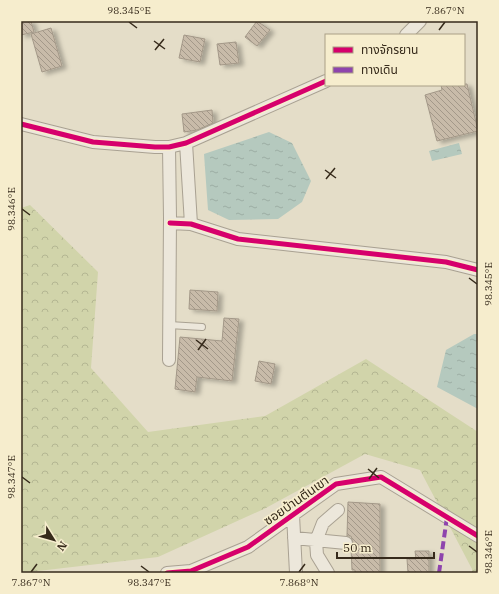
<svg xmlns="http://www.w3.org/2000/svg" width="499" height="594" viewBox="0 0 499 594" font-family="'IBM Plex Serif','Noto Sans Thai',serif">
  <style>
    .forest { fill: url(#forest-crowns) }
    .water { fill: url(#water-ripples) }
    .building { fill: url(#building-back-hatch); stroke: #a39888; filter: url(#shadow) }
    .lines { fill: none; stroke-linecap: round; stroke-linejoin: round }
    .lane-casing { stroke: #a9a192; stroke-width: 8 }
    .street-casing { stroke: #a9a192; stroke-width: 14 }
    .lane { stroke: #ece7db; stroke-width: 6 }
    .street { stroke: #ece7db; stroke-width: 12 }
    .quiet { stroke: #8e44ad; stroke-width: 4; stroke-dasharray: 8 4; stroke-linecap: butt }
    .cycleway-casing { stroke: #f6edcd; stroke-width: 8 }
    .cycleway { stroke: #d6006c; stroke-width: 5 }
    .ticks { fill: none; stroke: #362a1b; stroke-width: 1.5 }
    .labels { text-anchor: middle; stroke-width: 3.5; stroke-linejoin: round; paint-order: stroke }
    .street-label { font-size: 13px; fill: #362a1b; stroke: #f6edcd }
    .neatline { fill: none; stroke: #362a1b; stroke-width: 1.5 }
    .ticks-label { font-size: 10px; text-anchor: middle; fill: #362a1b }
  </style>
  <defs>
    <pattern id="forest-crowns" width="20" height="18" patternUnits="userSpaceOnUse"><rect width="20" height="18" fill="#d1d4aa"/><path d="M2 6a3 3 0 1 1 6 0M12 15a3 3 0 1 1 6 0" fill="none" stroke="#b4b692"/></pattern>
    <pattern id="water-ripples" width="26" height="14" patternUnits="userSpaceOnUse"><rect width="26" height="14" fill="#b5c9be"/><path d="M2 4q2-2 4 0t4 0M15 11q2-2 4 0t4 0" fill="none" stroke="#9cada3"/></pattern>
    <pattern id="building-back-hatch" width="6" height="6" patternUnits="userSpaceOnUse"><rect width="6" height="6" fill="#c8bba9"/><path d="M-1 5l2 2M0 0l6 6M5-1l2 2" fill="none" stroke="#a39889"/></pattern>
    <filter id="shadow"><feDropShadow dx="4.5" dy="2.5" stdDeviation="2" flood-color="#0004"/></filter>
  </defs>
  <rect width="100%" height="100%" fill="#e4ddc8"/>
  <!-- forest -->
  <path class="forest" d="M 30,205 L 98,272 L 91,368 L 148,432 L 265,416 L 366,359 L 478,432 L 478,573 L 472,573 L 472,569 L 420,470 L 365,454 L 264,509 L 158,557 L 21,573 L 21,208 Z"/>
  <!-- water -->
  <path class="water" d="M 269,132 L 292,143 L 311,181 L 302,202 L 278,219 L 229,220 L 208,210 L 204,154 Z
    M 459,143 L 462,154 L 432,161 L 429,151 Z
    M 474,334 L 478,334 L 478,409 L 437,387 L 446,350 Z"/>
  <!-- building -->
  <path class="building" d="M 21,21 L 31,21 L 34,32 L 21,35 Z
    M 257,21 L 270,30 L 257,46 L 245,37 Z
    M 51,28 L 62,66 L 42,72 L 31,34 Z
    M 184,35 L 205,39 L 200,62 L 179,58 Z
    M 236,42 L 239,63 L 220,65 L 217,44 Z
    M 467,84 L 478,131 L 437,141 L 425,95 L 442,90 L 441,85 Z
    M 212,110 L 213,123 L 197,130 L 184,132 L 182,114 Z
    M 190,290 L 218,292 L 217,311 L 189,309 Z
    M 224,318 L 239,319 L 232,381 L 197,377 L 195,392 L 175,389 L 180,337 L 222,341 Z
    M 259,361 L 275,364 L 271,384 L 255,381 Z
    M 348,502 L 380,504 L 380,573 L 355,573 L 355,570 L 352,570 L 351,548 L 353,543 L 351,536 L 347,536 Z
    M 415,551 L 429,551 L 429,573 L 408,573 L 407,559 L 416,559 Z"/>
  <g class="lines">
    <!-- lane casing -->
    <g class="lane-casing">
      <path id="lane" d="M 169,325 L 202,327"/>
    </g>
    <!-- street casing -->
    <g class="street-casing">
      <path id="street" d="M 406,35 L 420,21
        M 21,124 L 93,142 L 155,147 L 169,147 L 186,143 L 326,81
        M 186,143 L 191,224
        M 169,147 L 170,218 L 169,360
        M 170,223 L 191,224 L 238,239 L 446,262 L 478,270
        M 293,515 L 296,573
        M 294,538 L 346,543
        M 167,573 L 191,571 L 248,547 L 336,484 L 381,477 L 478,536
        M 328,573 L 317,555 L 316,541 L 323,523 L 338,510"/>
    </g>
    <!-- lane -->
    <use href="#lane" class="lane"/>
    <!-- street -->
    <use href="#street" class="street"/>
    <!-- quiet -->
    <path class="quiet" d="M 439,573 L 447,517"/>
    <!-- cycleway casing -->
    <g class="cycleway-casing">
      <path id="cycleway" d="M 21,124 L 93,142 L 155,147 L 169,147 L 186,143 L 326,81
        M 170,223 L 191,224 L 238,239 L 446,262 L 478,270
        M 167,573 L 191,571 L 248,547 L 336,484 L 381,477 L 478,536"/>
    </g>
    <!-- cycleway -->
    <use href="#cycleway" class="cycleway"/>
  </g>
  <!-- ticks -->
  <path class="ticks" d="M 129,22 L 137,28M 439,30 L 445,22M 154,41 L 165,49M 155,50 L 164,39M 325,170 L 336,178M 326,179 L 335,168M 22,209 L 30,215M 469,278 L 477,284M 196,340 L 208,349M 198,350 L 206,339M 368,469 L 379,478M 22,477 L 30,483M 369,479 L 377,468M 469,546 L 477,552M 141,566 L 149,572M 31,572 L 37,564M 299,572 L 305,564"/>
  <g class="labels">
    <!-- street labels -->
    <g class="street-label">
      <text transform="translate(296 500) rotate(-35)" y="5">ซอยบ้านตีนเขา</text>
    </g>
  </g>
  <!-- border -->
  <rect width="499" height="594" fill="none" stroke="#f6edcd" stroke-width="44"/>
  <!-- legend -->
  <rect x="325" y="34" width="140" height="52" fill="#f6edcd" stroke="#a99f86"/>
  <rect x="333" y="47" width="20" height="6" fill="#d6006c" stroke="#a99f86"/>
  <text x="361" y="54" font-size="12" fill="#362a1b">ทางจักรยาน</text>
  <rect x="333" y="67" width="20" height="6" fill="#8e44ad" stroke="#a99f86"/>
  <text x="361" y="74" font-size="12" fill="#362a1b">ทางเดิน</text>
  <!-- north arrow -->
  <g transform="translate(54 540) rotate(127)" stroke="#f6edcd" stroke-width="3" paint-order="stroke">
  <path d="M0-3L7 15L0 10L-7 15Z" fill="#362a1b"/>
  <text y="-6" font-size="11" font-weight="bold" text-anchor="middle" fill="#362a1b">N</text>
  </g>
  <!-- scale -->
  <path d="M337 552v6h97v-6" fill="none" stroke="#362a1b" stroke-width="2"/>
  <text x="343" y="552" font-size="12" fill="#362a1b" stroke="#f6edcd" stroke-width="3" paint-order="stroke">50 m</text>
  <rect x="22" y="22" width="455" height="550" class="neatline"/>
  <g class="ticks-label">
    <text x="129" y="14">98.345°E</text>
    <text x="445" y="14">7.867°N</text>
    <text transform="translate(11 209) rotate(-90)" y="4">98.346°E</text>
    <text transform="translate(488 284) rotate(-90)" y="4">98.345°E</text>
    <text transform="translate(11 477) rotate(-90)" y="4">98.347°E</text>
    <text transform="translate(488 552) rotate(-90)" y="4">98.346°E</text>
    <text x="31" y="586">7.867°N</text>
    <text x="149" y="586">98.347°E</text>
    <text x="299" y="586">7.868°N</text>
  </g>
</svg>
